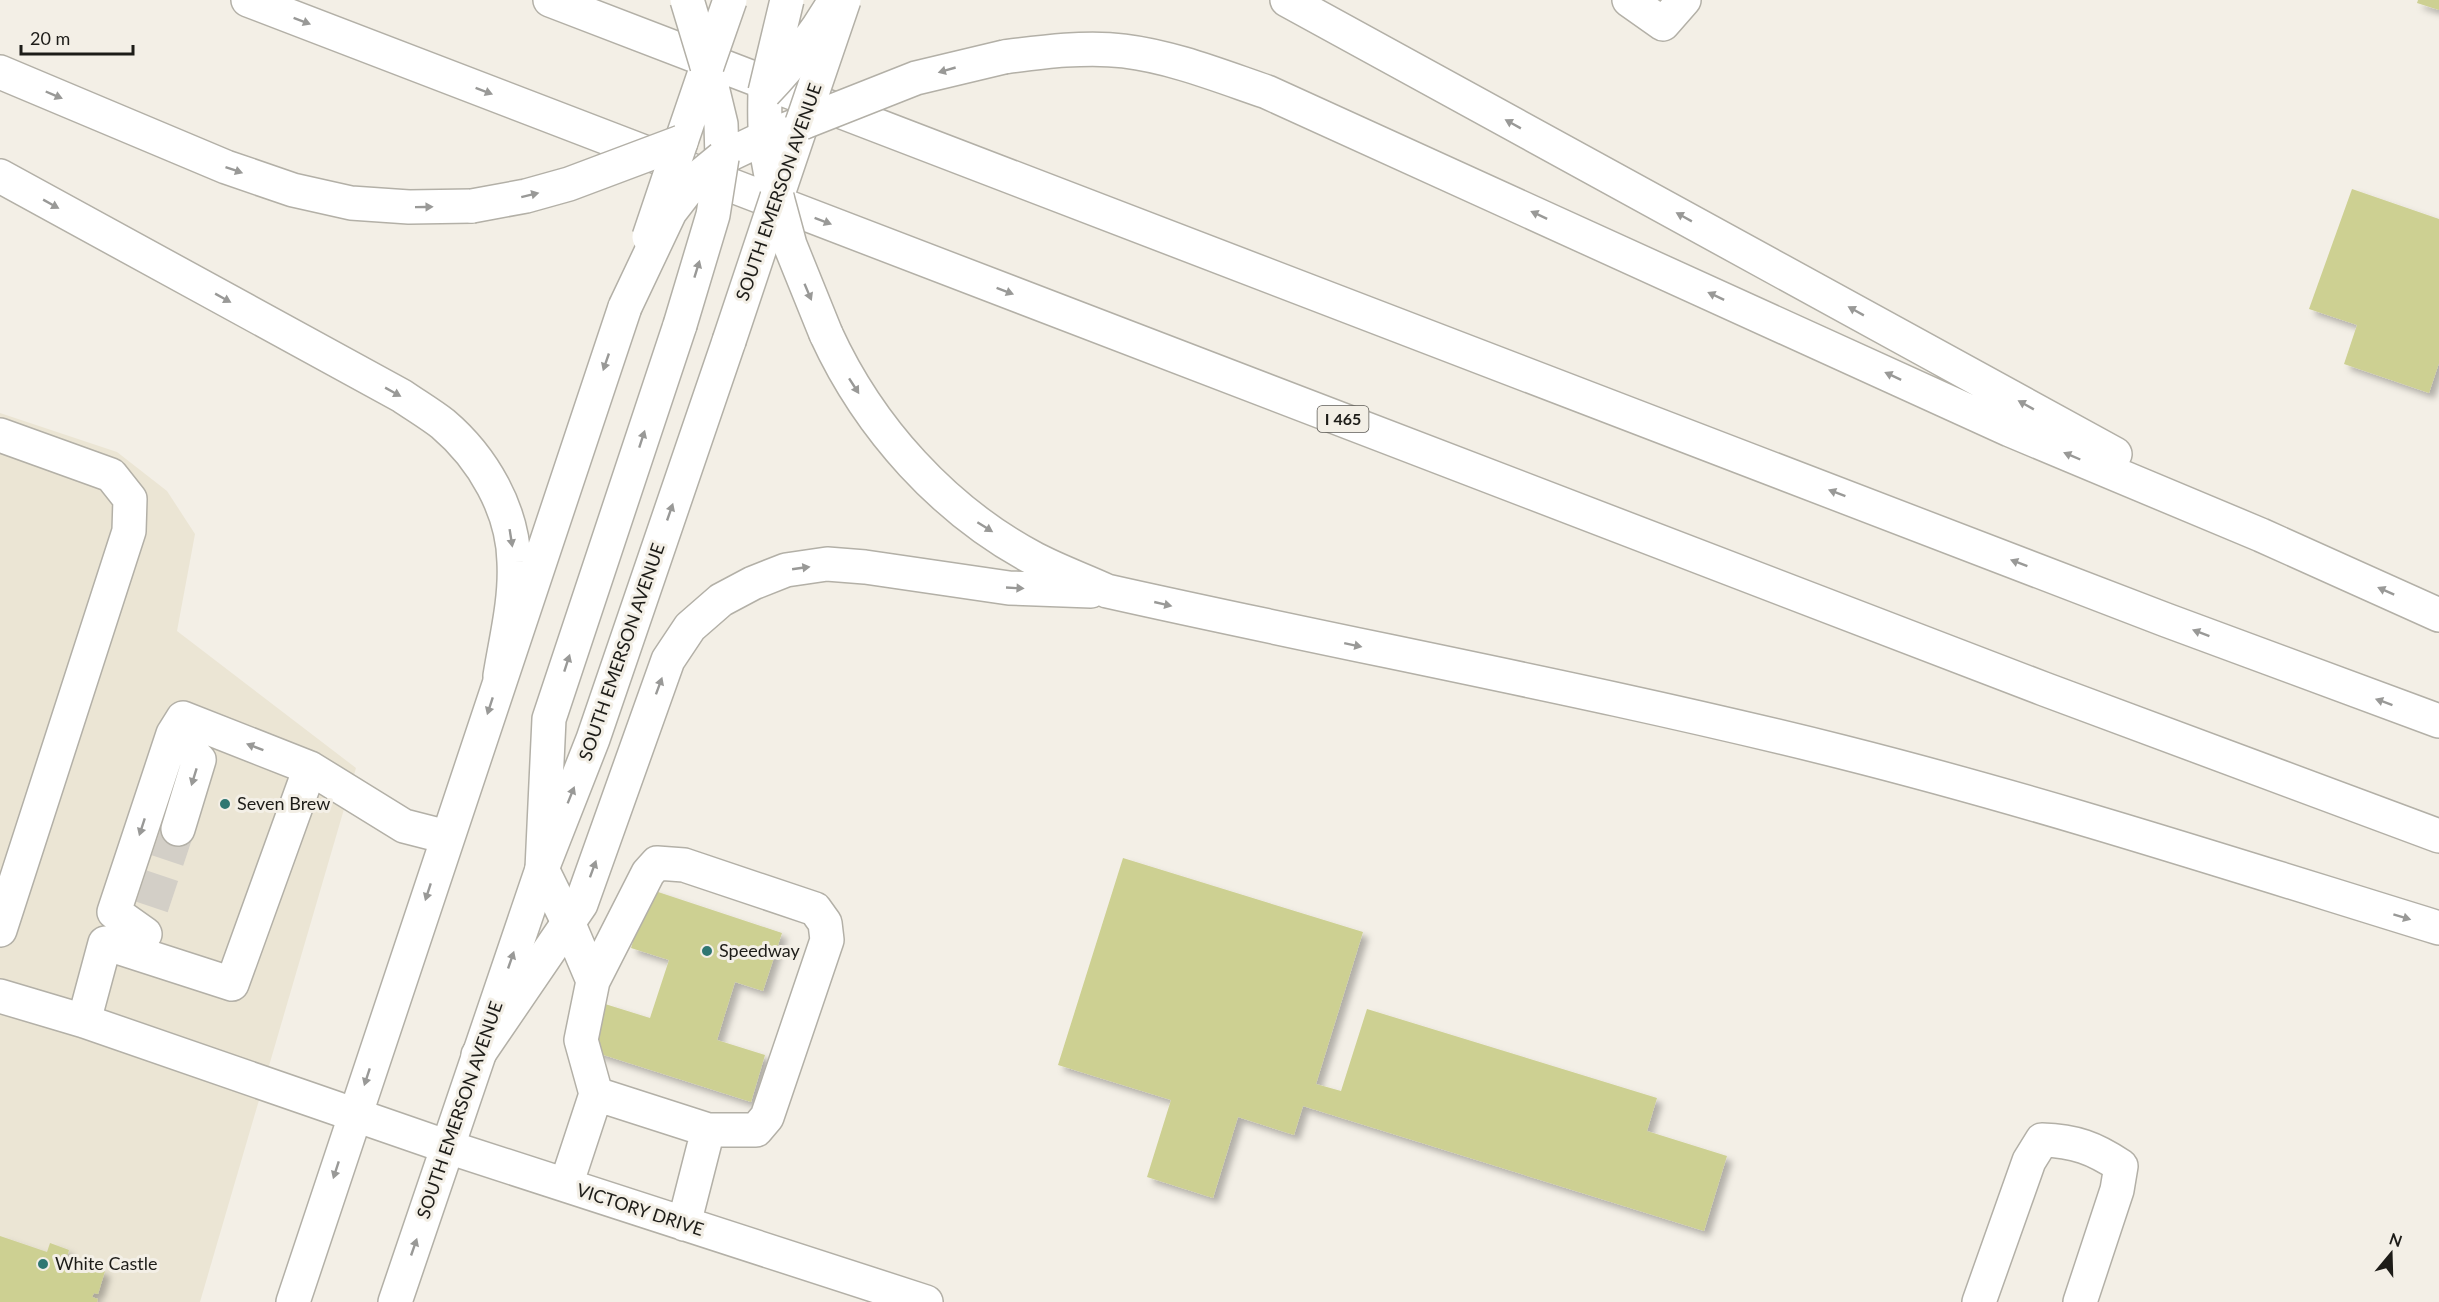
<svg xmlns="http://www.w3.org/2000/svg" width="2439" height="1302" viewBox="0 0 2439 1302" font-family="Lato,sans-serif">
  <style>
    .built { fill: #ebe5d4 }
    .building { fill: #cdd092; filter: url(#shadow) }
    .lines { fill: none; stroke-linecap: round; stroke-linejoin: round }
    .minor-tunnel { stroke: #d3cfc7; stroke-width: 33; stroke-dasharray: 33 16; stroke-linecap: butt }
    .minor-casing { stroke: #b3b0a7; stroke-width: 36 }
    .major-casing { stroke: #b3b0a7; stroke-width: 36 }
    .highway-casing { stroke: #b3b0a7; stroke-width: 36 }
    .minor { stroke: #fff; stroke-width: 33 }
    .major { stroke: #fff; stroke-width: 33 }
    .highway { stroke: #fff; stroke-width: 33 }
    .major-bridge-casing { stroke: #b3b0a7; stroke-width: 36; stroke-linecap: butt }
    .highway-bridge-casing { stroke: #b3b0a7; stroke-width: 36; stroke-linecap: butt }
    .major-bridge { stroke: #fff; stroke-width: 33 }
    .highway-bridge { stroke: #fff; stroke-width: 33 }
    .oneway { fill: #999997 }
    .poi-dot { fill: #2f7772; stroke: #f3efe6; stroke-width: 2 }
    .labels { text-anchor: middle; stroke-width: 6; stroke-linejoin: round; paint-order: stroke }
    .shield { fill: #f3efe6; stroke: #5d5b56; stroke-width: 1.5 }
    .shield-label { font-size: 16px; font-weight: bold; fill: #1d1c18 }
    .street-label { font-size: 18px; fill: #1d1c18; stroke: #f3efe6 }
    .poi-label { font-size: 18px; fill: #1d1c18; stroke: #f3efe6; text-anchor: start }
  </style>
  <defs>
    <filter id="shadow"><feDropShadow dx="5.5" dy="5.5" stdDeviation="3" flood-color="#0004"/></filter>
  </defs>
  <rect width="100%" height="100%" fill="#f3efe6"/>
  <!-- built -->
  <path class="built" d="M 0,413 L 117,452 L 167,491 L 195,534 L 177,631 L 356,768 L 200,1302 L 0,1302 Z"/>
  <!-- building -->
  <path class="building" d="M 2418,0 L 2439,0 L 2439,10 L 2417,3 Z
    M 2352,189 L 2439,219 L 2439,363 L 2429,393 L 2344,364 L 2357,325 L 2309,309 Z
    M 1123,858 L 1363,932 L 1316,1084 L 1341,1091 L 1367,1009 L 1657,1098 L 1647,1131 L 1727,1156 L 1704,1231 L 1303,1106 L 1294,1135 L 1238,1117 L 1213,1198 L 1147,1177 L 1171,1100 L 1058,1065 Z
    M 649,889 L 782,933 L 763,991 L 735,982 L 717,1040 L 765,1055 L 751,1102 L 591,1051 L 605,1004 L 650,1018 L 669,960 L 631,948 Z
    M 0,1236 L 47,1252 L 50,1243 L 69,1250 L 67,1257 L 105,1271 L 98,1294 L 94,1293 L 92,1297 L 98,1299 L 97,1302 L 0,1302 Z"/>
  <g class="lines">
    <!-- minor-tunnel -->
    <path class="minor-tunnel" d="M 152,907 L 178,829"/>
    <!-- minor casing -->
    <g class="minor-casing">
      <path id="minor" d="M 1629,0 L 1663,24 L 1684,0
        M 0,435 L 111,475 L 130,499 L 129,531 L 0,930
        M 173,734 L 199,760 L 178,829
        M 542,869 L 568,922 L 593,981
        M 145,934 L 114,912 L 173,734 L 183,718 L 310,768
        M 0,996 L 84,1021 L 448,1147 L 926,1302
        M 84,1021 L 105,943 L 232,984 L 310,768 L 404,826 L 447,837
        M 596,1094 L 708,1130 L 684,1224
        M 566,1185 L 596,1094 L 581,1040 L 593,981 L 648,873 L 657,863 L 684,865 L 815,909 L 825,923 L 827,940 L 767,1117 L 756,1130 L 708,1130
        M 1979,1302 L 2029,1161 L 2042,1140 C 2075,1141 2094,1148 2121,1166 L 2117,1190 L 2080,1302"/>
    </g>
    <!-- major casing -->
    <g class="major-casing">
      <path id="major" d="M 681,142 L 707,66
        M 777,197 L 802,123
        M 293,1302 L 625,307
        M 395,1302 L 542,869 L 593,739 L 729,341"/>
    </g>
    <!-- highway casing -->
    <g class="highway-casing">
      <path id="highway" d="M 248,0 L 2044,689 L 2439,836
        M 550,0 L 2166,620 L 2439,721
        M 1287,0 L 2115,454
        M 1004,57 C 1042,52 1086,46 1124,51 C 1173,57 1220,76 1267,92 L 2010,430 L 2261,535 L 2439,615
        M 707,66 L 721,124 L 722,158 L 764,138 L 802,123
        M 0,72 L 226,167 L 293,190 L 351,203 L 409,207 L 472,206
        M 765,92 C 764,131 765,159 777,197
        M 0,176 L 402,396 C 415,405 430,414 443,424 C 483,458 513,510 514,562 C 516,600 506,639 500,676
        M 826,334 C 869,428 944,511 1035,559 C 1058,571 1083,580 1107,591 C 1352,646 1599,691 1842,752 C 2044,803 2241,867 2439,928
        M 542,869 L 549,719 L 680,325
        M 478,1055 L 581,904 L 668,660 L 690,627 L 721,600 L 753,583 L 786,570 L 827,564 L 865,567 L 1009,588 L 1091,591"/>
    </g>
    <!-- minor -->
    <use href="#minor" class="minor"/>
    <!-- major -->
    <use href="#major" class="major"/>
    <!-- highway -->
    <use href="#highway" class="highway"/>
    <!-- major-bridge casing -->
    <g class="major-bridge-casing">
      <path id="major-bridge" d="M 707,66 L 730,0
        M 802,123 L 844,0
        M 649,237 L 681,142
        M 729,341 L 777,197"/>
    </g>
    <!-- highway-bridge casing -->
    <g class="highway-bridge-casing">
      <path id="highway-bridge" d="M 687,0 L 707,66
        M 765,92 C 792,64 816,34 835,0
        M 765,92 L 787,0
        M 802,123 L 916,78 L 1004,57
        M 777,197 L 790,245 L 826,334
        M 472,206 L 526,196 L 569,184 L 681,142
        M 625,307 L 670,212 L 694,181 L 722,158
        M 680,325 L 713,215 L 722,158"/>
    </g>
    <!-- major-bridge -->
    <use href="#major-bridge" class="major-bridge"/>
    <!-- highway-bridge -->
    <use href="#highway-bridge" class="highway-bridge"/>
  </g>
  <!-- one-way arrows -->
  <defs><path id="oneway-solid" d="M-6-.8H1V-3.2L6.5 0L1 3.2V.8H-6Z" transform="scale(1.5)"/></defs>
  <g class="oneway">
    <use href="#oneway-solid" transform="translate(302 21) rotate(21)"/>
    <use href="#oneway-solid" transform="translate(947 70) rotate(164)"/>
    <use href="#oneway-solid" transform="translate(484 91) rotate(21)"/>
    <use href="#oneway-solid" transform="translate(54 95) rotate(23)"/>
    <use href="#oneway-solid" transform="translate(1513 124) rotate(-151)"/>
    <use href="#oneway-solid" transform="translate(234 170) rotate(19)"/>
    <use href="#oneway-solid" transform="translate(530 195) rotate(-14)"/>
    <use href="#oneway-solid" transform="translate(51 204) rotate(29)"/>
    <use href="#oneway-solid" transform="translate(424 207) rotate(-1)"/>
    <use href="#oneway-solid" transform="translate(1539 215) rotate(-155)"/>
    <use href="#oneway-solid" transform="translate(1684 217) rotate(-151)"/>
    <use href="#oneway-solid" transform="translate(823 221) rotate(21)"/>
    <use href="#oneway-solid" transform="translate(697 269) rotate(-73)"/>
    <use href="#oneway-solid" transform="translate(1005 291) rotate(21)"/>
    <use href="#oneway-solid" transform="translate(808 292) rotate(67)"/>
    <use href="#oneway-solid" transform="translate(1716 296) rotate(-155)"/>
    <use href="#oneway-solid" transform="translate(223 298) rotate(29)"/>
    <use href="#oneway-solid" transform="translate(1856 311) rotate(-151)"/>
    <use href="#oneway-solid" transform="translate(606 362) rotate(109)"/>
    <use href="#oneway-solid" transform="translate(1893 376) rotate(-155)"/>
    <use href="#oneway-solid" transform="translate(854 386) rotate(57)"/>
    <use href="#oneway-solid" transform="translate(393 392) rotate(29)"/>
    <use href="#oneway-solid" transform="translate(2026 405) rotate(-151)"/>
    <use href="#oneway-solid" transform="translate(642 439) rotate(-72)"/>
    <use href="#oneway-solid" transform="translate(2072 456) rotate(-157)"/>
    <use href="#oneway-solid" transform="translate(1837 493) rotate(-159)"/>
    <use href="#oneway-solid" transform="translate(670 512) rotate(-71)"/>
    <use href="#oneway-solid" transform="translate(985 527) rotate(32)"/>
    <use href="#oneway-solid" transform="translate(511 538) rotate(81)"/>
    <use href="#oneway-solid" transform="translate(2019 563) rotate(-159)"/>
    <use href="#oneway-solid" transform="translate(801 568) rotate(-8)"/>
    <use href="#oneway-solid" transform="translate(1015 588) rotate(3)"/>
    <use href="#oneway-solid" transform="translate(2386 591) rotate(-156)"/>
    <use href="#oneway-solid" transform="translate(1163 604) rotate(13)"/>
    <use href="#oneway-solid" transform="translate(2201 633) rotate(-159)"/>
    <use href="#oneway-solid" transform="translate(1353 645) rotate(12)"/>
    <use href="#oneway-solid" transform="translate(567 663) rotate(-72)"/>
    <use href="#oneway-solid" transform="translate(659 686) rotate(-70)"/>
    <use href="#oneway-solid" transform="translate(2384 702) rotate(-160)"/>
    <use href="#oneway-solid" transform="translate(490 706) rotate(108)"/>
    <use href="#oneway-solid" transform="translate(255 747) rotate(-159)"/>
    <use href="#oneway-solid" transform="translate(194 777) rotate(107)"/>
    <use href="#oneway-solid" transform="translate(571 795) rotate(-68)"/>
    <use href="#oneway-solid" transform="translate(142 827) rotate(108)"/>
    <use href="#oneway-solid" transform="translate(593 869) rotate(-70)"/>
    <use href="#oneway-solid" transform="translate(428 892) rotate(108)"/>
    <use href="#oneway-solid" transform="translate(2402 917) rotate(17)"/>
    <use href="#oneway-solid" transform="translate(511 960) rotate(-71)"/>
    <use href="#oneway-solid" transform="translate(367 1077) rotate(108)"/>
    <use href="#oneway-solid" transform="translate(336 1170) rotate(108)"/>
    <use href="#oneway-solid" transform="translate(414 1247) rotate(-71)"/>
  </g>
  <!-- markers -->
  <g class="poi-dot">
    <circle cx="225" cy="804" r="6"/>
    <circle cx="707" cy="951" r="6"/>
    <circle cx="43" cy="1264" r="6"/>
  </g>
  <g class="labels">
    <!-- shield labels -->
    <rect class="shield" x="1317.5" y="406" width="51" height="26" rx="4.5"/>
    <g class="shield-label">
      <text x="1343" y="425">I 465</text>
    </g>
    <!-- street labels -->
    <g class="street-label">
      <text transform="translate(779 192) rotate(-71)" y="6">SOUTH EMERSON AVENUE</text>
      <text transform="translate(622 652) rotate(-71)" y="6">SOUTH EMERSON AVENUE</text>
      <text transform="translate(460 1110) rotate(-71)" y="6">SOUTH EMERSON AVENUE</text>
      <text transform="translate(640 1210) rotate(18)" y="6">VICTORY DRIVE</text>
    </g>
    <!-- poi labels -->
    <g class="poi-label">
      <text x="237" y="810">Seven Brew</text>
      <text x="719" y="957">Speedway</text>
      <text x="55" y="1270">White Castle</text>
    </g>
  </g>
  <!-- north arrow -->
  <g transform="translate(2391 1254) rotate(19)" stroke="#f3efe6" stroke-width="4.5" paint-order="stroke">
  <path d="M0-4.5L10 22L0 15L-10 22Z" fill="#1d1c18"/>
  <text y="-9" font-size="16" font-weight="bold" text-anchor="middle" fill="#1d1c18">N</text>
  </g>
  <!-- scale -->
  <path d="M21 45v9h112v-9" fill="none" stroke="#1d1c18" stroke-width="3"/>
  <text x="30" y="45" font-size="18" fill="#1d1c18" stroke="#f3efe6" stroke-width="4.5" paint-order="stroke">20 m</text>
</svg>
